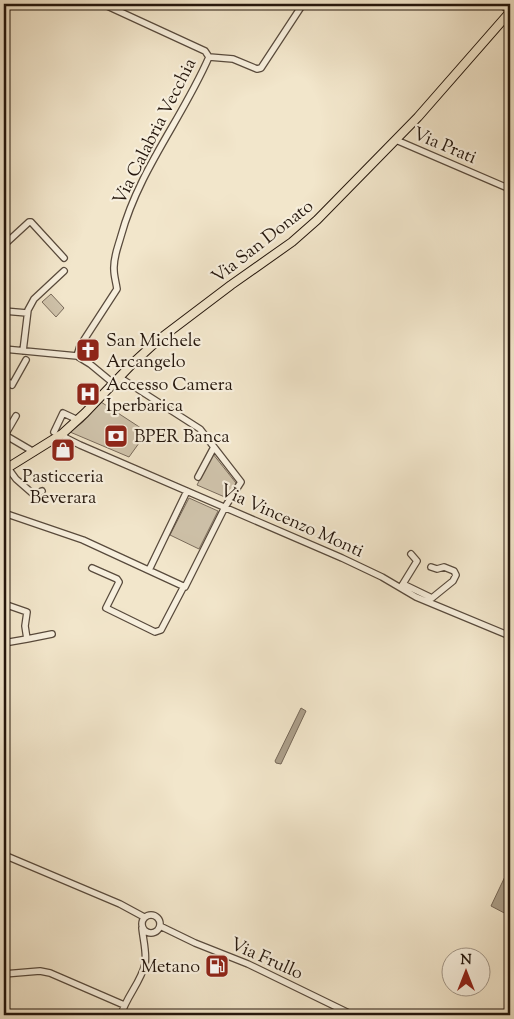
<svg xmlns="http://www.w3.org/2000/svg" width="514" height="1019" viewBox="0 0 514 1019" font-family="'Sorts Mill Goudy',serif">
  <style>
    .green { fill: #cfc3ab; stroke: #7a6c5c }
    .water { fill: #ac9f8a; stroke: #766858 }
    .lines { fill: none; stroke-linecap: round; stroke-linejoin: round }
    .stream { stroke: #766858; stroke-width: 1 }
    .minor-casing { stroke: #584a3c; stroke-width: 8 }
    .major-casing { stroke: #24160c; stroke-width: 10 }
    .minor { stroke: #f7efdd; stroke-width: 5.5 }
    .major { stroke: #f2e6cb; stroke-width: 8 }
    .labels { text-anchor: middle; stroke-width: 4.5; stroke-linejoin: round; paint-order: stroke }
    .street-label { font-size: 18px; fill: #24160c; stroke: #f7efdd }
    .poi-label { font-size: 18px; fill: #24160c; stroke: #f7efdd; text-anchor: start }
  </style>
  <rect width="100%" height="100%" fill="#f2e6cb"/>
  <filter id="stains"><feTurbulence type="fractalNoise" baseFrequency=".004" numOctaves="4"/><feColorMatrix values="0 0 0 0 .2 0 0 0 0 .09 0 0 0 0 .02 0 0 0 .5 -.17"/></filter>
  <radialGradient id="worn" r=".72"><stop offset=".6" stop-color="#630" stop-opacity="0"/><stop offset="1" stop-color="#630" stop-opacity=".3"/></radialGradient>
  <!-- green -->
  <path class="green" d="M 51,294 L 64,308 L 56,317 L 42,302 Z
    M 101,402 L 147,432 L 129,457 L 70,432 L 83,422 Z
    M 213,454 L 236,483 L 227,498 L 197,485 Z
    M 189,498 L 218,511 L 199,549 L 170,535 Z"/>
  <!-- water -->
  <path class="water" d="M 301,708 L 306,711 L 281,764 L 276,763 L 275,761 Z
    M 510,866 L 510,916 L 491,906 Z"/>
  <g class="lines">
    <!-- stream -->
    <path class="stream" d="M 4,991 L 8,1000 L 4,1015"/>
    <!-- minor casing -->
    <g class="minor-casing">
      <path id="minor" d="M 500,4 L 510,11
        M 209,57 L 233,59 L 257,69 L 261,68 L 303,4
        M 396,140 L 510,189
        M 4,245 L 29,222 L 31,222 L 64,258
        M 4,311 L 27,313
        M 4,349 L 77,356 L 90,364 L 113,383
        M 23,351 L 28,310 L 34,299 L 64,271
        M 77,356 L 80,346 L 117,289 C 116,282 114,276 114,270 C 113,258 118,247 121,236 C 139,170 182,119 209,57 L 205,51 L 103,4
        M 4,379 L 12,385 L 26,360
        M 16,416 L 5,435 L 34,452
        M 54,432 L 63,413 L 78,420
        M 62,434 L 66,438 L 80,445 L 342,558 L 382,577 L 416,597 L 510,636
        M 8,468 L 16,479 L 32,493 L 35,494 L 42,491
        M 198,477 L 214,447
        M 4,513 L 83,540 L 185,587 L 225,507 L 241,482 L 200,429 L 119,377
        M 92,568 L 117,579 L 119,582 L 106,608 L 155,632 L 161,630 L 184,586
        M 149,570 L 187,491
        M 403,584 L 432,598 L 453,581 L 456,575 L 454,571 L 444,567 L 437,569 L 431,567
        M 401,587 L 417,561 L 411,554
        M 4,604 L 27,612 L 25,626 L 27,639 L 4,643
        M 27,639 L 52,634
        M 4,855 L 120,904 L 144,917
        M142 924a9 9 0 1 1 18 0a9 9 0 1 1-18 0Z
        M 160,926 L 195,943 L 248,964 L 353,1015
        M 4,974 L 40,971 L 50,973 L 124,1005
        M 121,1015 C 126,997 141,982 145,964 C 147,953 143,939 142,928"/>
    </g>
    <!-- major casing -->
    <g class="major-casing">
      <path id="major" d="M 4,470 L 62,434 L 85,413 L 133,363 L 157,341 L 231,285 L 292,242 L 317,220 L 418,117 L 510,12"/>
    </g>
    <!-- minor -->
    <use href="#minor" class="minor"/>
    <!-- major -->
    <use href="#major" class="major"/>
  </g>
  <!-- icons -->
  <defs>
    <g id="church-square" transform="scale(1.25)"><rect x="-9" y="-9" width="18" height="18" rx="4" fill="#8f2418" stroke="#f7efdd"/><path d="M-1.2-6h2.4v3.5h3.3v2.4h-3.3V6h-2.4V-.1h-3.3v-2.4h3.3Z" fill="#fff"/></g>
    <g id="hospital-square" transform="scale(1.25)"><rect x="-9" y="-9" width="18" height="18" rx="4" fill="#8f2418" stroke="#f7efdd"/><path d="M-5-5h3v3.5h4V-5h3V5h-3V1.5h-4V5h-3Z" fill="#fff"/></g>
    <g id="bank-square" transform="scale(1.25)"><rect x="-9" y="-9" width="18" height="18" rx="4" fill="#8f2418" stroke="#f7efdd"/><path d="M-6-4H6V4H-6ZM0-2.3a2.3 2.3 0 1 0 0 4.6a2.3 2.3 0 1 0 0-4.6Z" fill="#fff"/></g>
    <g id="shop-square" transform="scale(1.25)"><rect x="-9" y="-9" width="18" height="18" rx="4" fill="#8f2418" stroke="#f7efdd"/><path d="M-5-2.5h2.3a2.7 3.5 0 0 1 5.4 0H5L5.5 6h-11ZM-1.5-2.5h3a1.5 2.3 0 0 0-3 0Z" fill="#fff"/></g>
    <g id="fuel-square" transform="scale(1.25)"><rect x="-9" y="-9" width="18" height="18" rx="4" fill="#8f2418" stroke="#f7efdd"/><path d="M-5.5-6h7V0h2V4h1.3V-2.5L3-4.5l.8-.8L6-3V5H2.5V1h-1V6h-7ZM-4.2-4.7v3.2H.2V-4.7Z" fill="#fff"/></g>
  </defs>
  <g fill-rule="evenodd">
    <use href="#church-square" x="88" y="350"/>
    <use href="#hospital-square" x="88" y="394"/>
    <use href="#bank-square" x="116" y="436"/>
    <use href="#shop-square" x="63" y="450"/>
    <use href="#fuel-square" x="217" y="966"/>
  </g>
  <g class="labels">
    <!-- street labels -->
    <g class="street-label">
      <text transform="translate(154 131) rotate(-63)" y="6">Via Calabria Vecchia</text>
      <text transform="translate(445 145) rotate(23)" y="6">Via Prati</text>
      <text transform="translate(262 241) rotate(-38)" y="6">Via San Donato</text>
      <text transform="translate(292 520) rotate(24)" y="6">Via Vincenzo Monti</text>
      <text transform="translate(267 958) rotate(24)" y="6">Via Frullo</text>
    </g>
    <!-- poi labels -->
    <g class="poi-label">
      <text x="106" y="346">San Michele<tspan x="106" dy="21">Arcangelo</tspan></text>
      <text x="106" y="390">Accesso Camera<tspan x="106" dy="21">Iperbarica</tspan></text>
      <text x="134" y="442">BPER Banca</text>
      <text x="63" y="482" text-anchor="middle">Pasticceria<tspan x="63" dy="21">Beverara</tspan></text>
      <text x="200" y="972" text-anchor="end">Metano</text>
    </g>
  </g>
  <!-- margin -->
  <rect width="514" height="1019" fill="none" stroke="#f2e6cb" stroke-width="20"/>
  <rect x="5" y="5" width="504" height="1009" fill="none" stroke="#24160c" stroke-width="2.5"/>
  <rect x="10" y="10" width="494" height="999" fill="none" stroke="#24160c"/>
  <!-- north arrow -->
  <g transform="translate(466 972)"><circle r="24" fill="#f7efdd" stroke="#a39889"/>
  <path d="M0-4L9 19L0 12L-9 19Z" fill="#8f2418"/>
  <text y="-8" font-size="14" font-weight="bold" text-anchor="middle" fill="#24160c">N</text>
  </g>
  <rect width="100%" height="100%" filter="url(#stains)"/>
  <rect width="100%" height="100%" fill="url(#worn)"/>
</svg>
